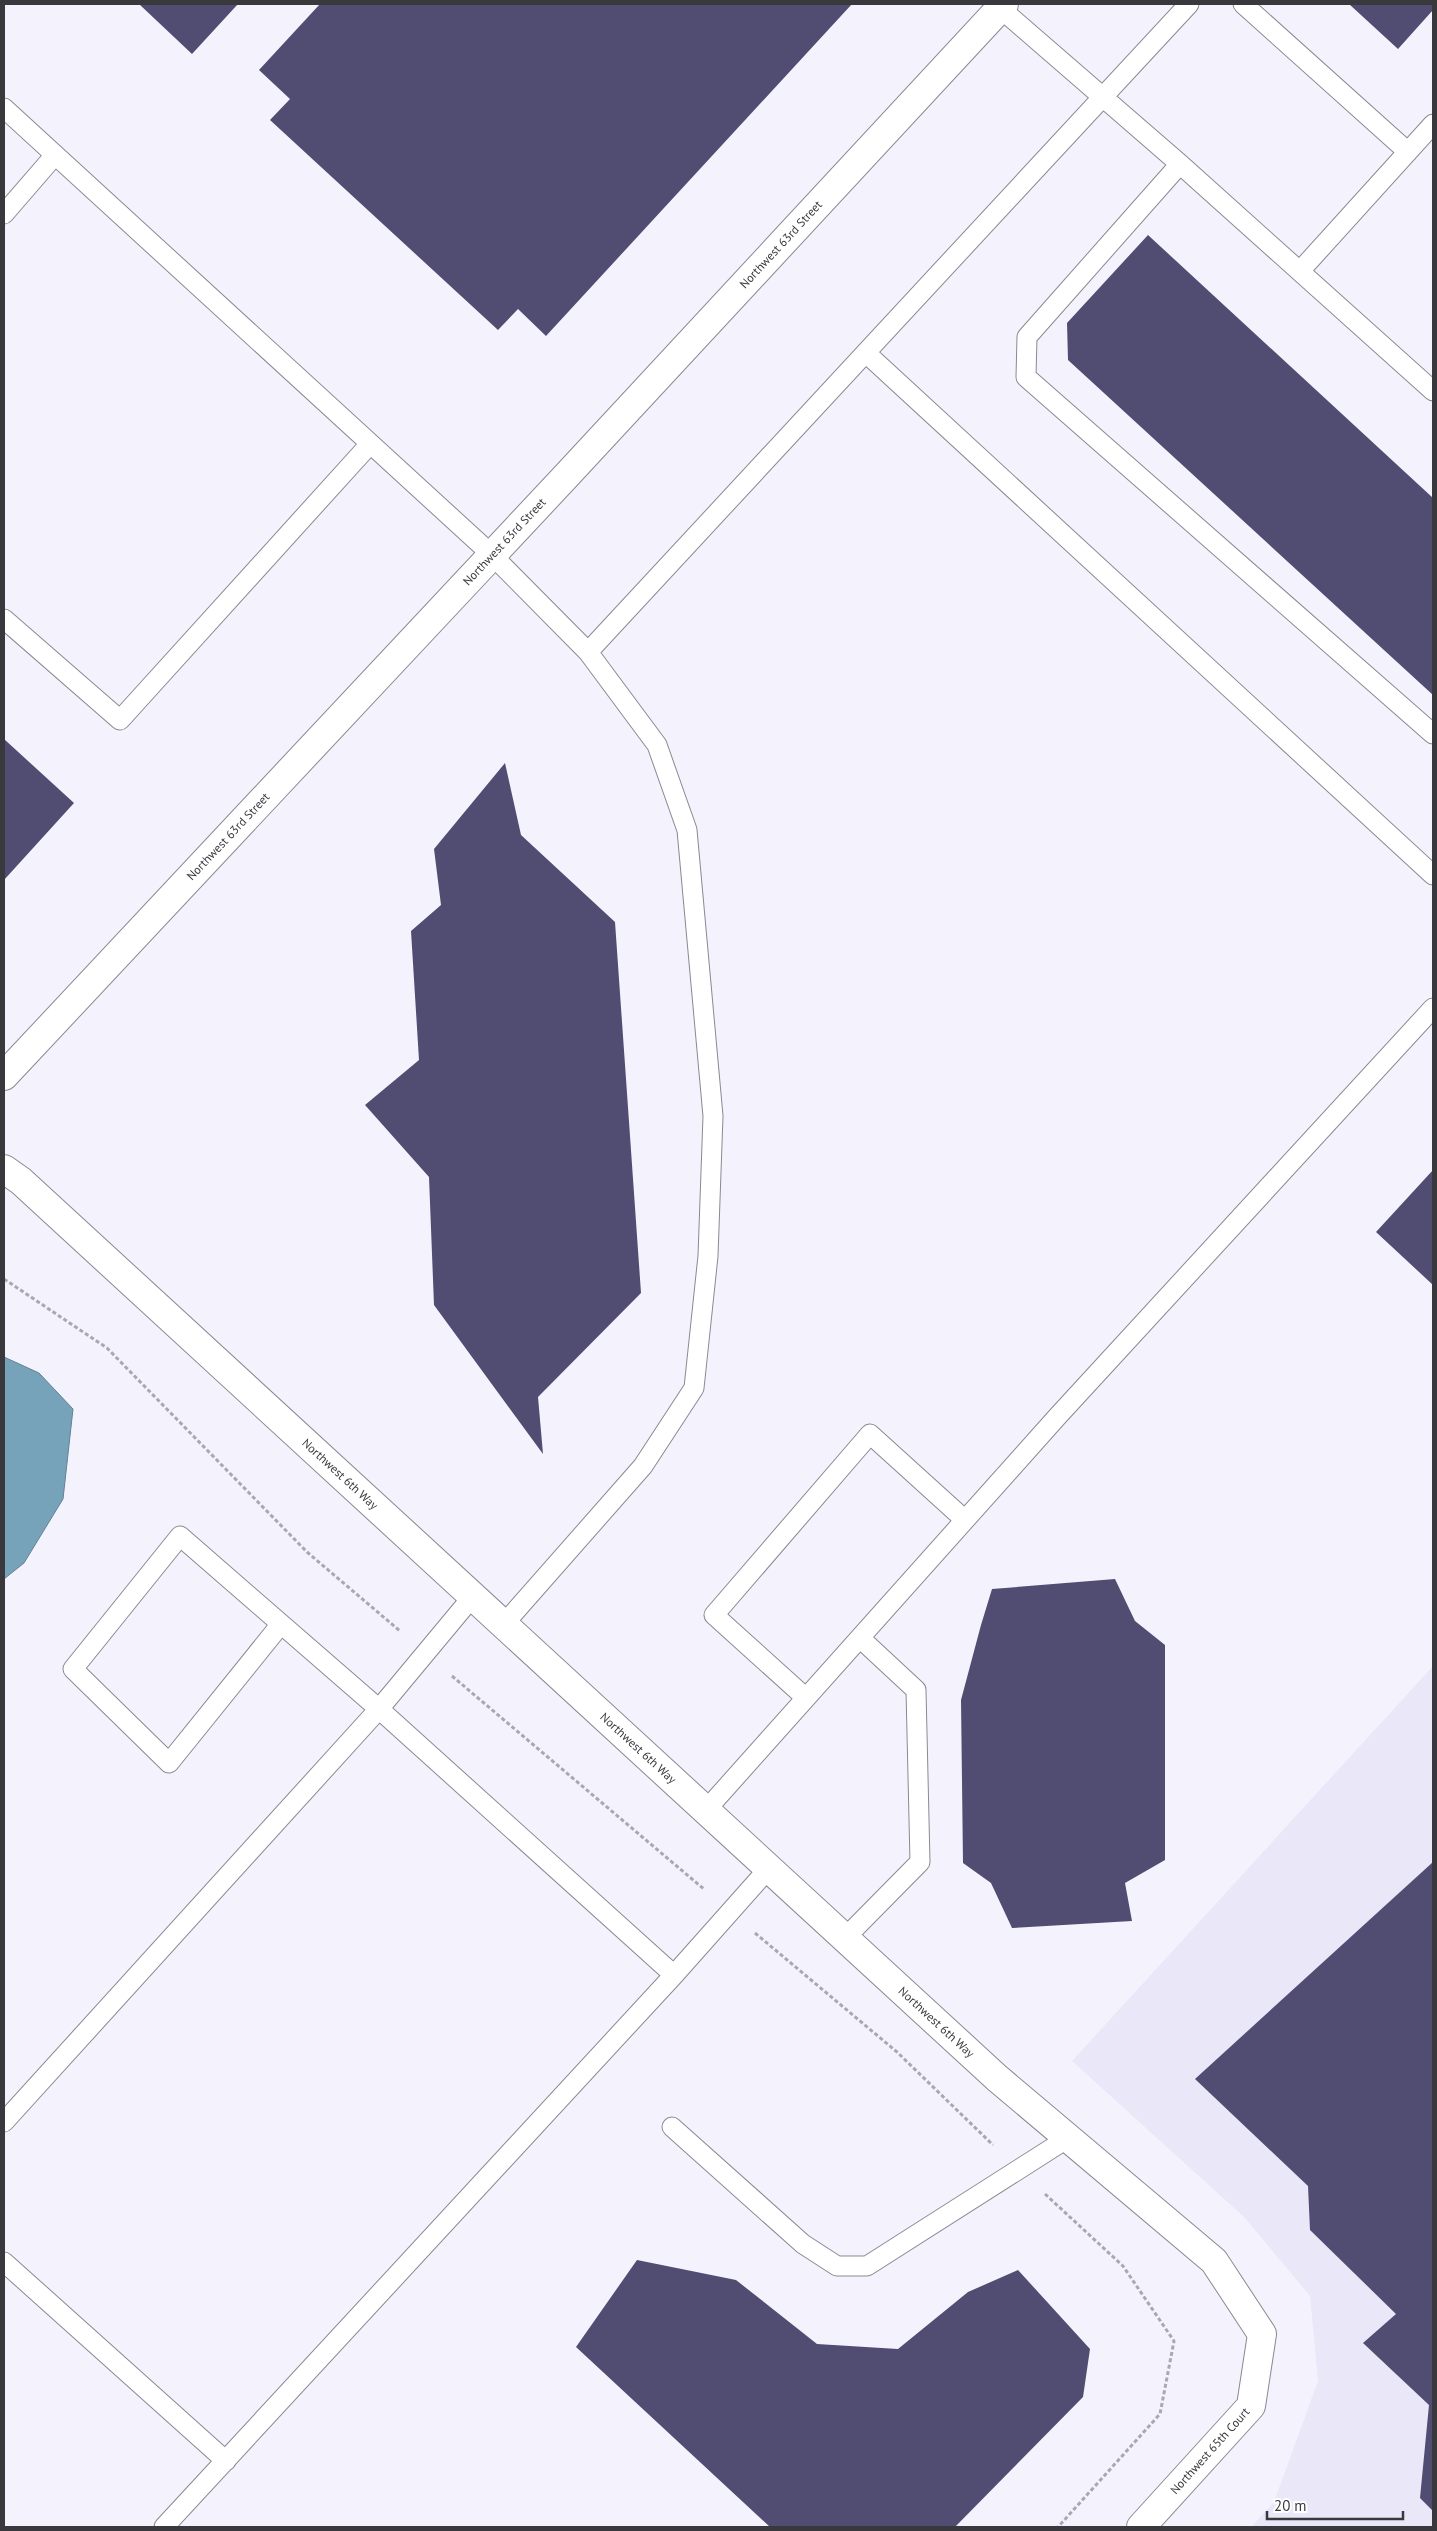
<svg xmlns="http://www.w3.org/2000/svg" width="1437" height="2531" viewBox="0 0 1437 2531" font-family="'PT Sans',sans-serif">
  <style>
    .built { fill: #e9e7f8 }
    .water { fill: #76a2ba; stroke: #648294 }
    .building { fill: #514c71 }
    .lines { fill: none; stroke-linecap: round; stroke-linejoin: round }
    .service-casing { stroke: #8a8992; stroke-width: 21 }
    .minor-casing { stroke: #8a8992; stroke-width: 30 }
    .path { stroke: #a9a8af; stroke-width: 3; stroke-dasharray: 4 2.5; stroke-linecap: butt }
    .service { stroke: #fff; stroke-width: 19 }
    .minor { stroke: #fff; stroke-width: 28 }
    .labels { text-anchor: middle; stroke-width: 5; stroke-linejoin: round; paint-order: stroke }
    .street-label { font-size: 12px; fill: #39383c; stroke: #fff }
  </style>
  <rect width="100%" height="100%" fill="#f4f3fd"/>
  <!-- built -->
  <path class="built" d="M 1433,1666 L 1433,2527 L 1251,2527 L 1274,2502 L 1318,2381 L 1310,2296 L 1244,2217 L 1072,2061 Z"/>
  <!-- water -->
  <path class="water" d="M 4,1357 L 39,1373 L 73,1409 L 63,1499 L 24,1563 L 4,1579 Z"/>
  <!-- building -->
  <path class="building" d="M 139,4 L 238,4 L 192,54 Z
    M 320,4 L 852,4 L 546,336 L 518,309 L 498,330 L 270,120 L 290,99 L 259,70 Z
    M 1349,4 L 1433,4 L 1433,10 L 1398,49 Z
    M 1148,235 L 1433,498 L 1433,695 L 1068,360 L 1067,323 Z
    M 4,739 L 74,803 L 4,880 Z
    M 505,763 L 521,835 L 615,922 L 641,1293 L 538,1397 L 543,1454 L 434,1305 L 429,1177 L 365,1105 L 419,1060 L 411,931 L 441,905 L 434,849 Z
    M 1433,1170 L 1433,1285 L 1376,1232 Z
    M 1115,1579 L 1135,1621 L 1165,1645 L 1165,1860 L 1125,1883 L 1132,1921 L 1012,1928 L 991,1883 L 963,1863 L 961,1700 L 981,1625 L 992,1589 Z
    M 1433,1862 L 1433,2511 L 1420,2498 L 1429,2405 L 1363,2343 L 1396,2314 L 1310,2230 L 1308,2186 L 1195,2079 Z
    M 637,2260 L 736,2280 L 817,2344 L 898,2349 L 968,2292 L 1018,2270 L 1090,2349 L 1083,2397 L 955,2527 L 770,2527 L 576,2347 Z"/>
  <g class="lines">
    <!-- service casing -->
    <g class="service-casing">
      <path id="service" d="M 1243,4 L 1408,152
        M 1000,8 L 1180,164 L 1433,391
        M 4,108 L 491,554 L 588,652 L 657,745 L 687,830 L 713,1116 L 708,1256 L 694,1388 L 643,1466 L 504,1624
        M 1180,164 L 1027,337 L 1026,377 L 1433,734
        M 4,214 L 55,155
        M 1300,271 L 1433,124
        M 866,353 L 1433,875
        M 4,619 L 120,720 L 370,444
        M 588,652 L 1189,4
        M 281,1624 L 169,1763 L 73,1669 L 180,1536 L 379,1709 L 674,1975
        M 806,1698 L 714,1615 L 870,1434 L 965,1520
        M 706,1810 L 1057,1417 L 1433,1008
        M 845,1938 L 920,1862 L 916,1690 L 860,1638
        M 4,2122 L 379,1709 L 473,1596
        M 672,2127 L 803,2244 L 837,2266 L 867,2266 L 1068,2138
        M 4,2262 L 226,2461
        M 164,2527 L 674,1975 L 769,1868"/>
    </g>
    <!-- minor casing -->
    <g class="minor-casing">
      <g id="minor">
        <path id="s1" d="M 4,1076 L 568,474 L 1004,4"/>
        <path id="s2" d="M 4,1169 L 21,1181 L 997,2078 L 1214,2261 L 1262,2334 L 1251,2406 L 1141,2527"/>
      </g>
    </g>
    <!-- path -->
    <path class="path" d="M 4,1279 L 107,1348 L 307,1552 L 400,1631
      M 452,1676 L 705,1890
      M 755,1933 L 897,2052 L 993,2145
      M 1045,2194 L 1123,2266 L 1174,2341 L 1160,2414 L 1058,2527"/>
    <!-- service -->
    <use href="#service" class="service"/>
    <!-- minor -->
    <use href="#minor" class="minor"/>
  </g>
  <g class="labels">
    <!-- street labels -->
    <g class="street-label">
      <text dy="4" stroke="none"><textPath href="#s1" startOffset="1138">Northwest 63rd Street</textPath></text>
      <text dy="4" stroke="none"><textPath href="#s1" startOffset="732">Northwest 63rd Street</textPath></text>
      <text dy="4" stroke="none"><textPath href="#s1" startOffset="328">Northwest 63rd Street</textPath></text>
      <text dy="4" stroke="none"><textPath href="#s2" startOffset="454">Northwest 6th Way</textPath></text>
      <text dy="4" stroke="none"><textPath href="#s2" startOffset="859">Northwest 6th Way</textPath></text>
      <text dy="4" stroke="none"><textPath href="#s2" startOffset="1264">Northwest 6th Way</textPath></text>
      <text transform="translate(1210 2451) rotate(-48)" y="4">Northwest 65th Court</text>
    </g>
  </g>
  <!-- border -->
  <rect width="1437" height="2531" fill="none" stroke="#39383c" stroke-width="10"/>
  <!-- scale -->
  <path d="M1267 2511v8h136v-8" fill="none" stroke="#39383c" stroke-width="2.5"/>
  <text x="1274" y="2511" font-size="15" fill="#39383c" stroke="#ffffff" stroke-width="4" paint-order="stroke">20 m</text>
</svg>
